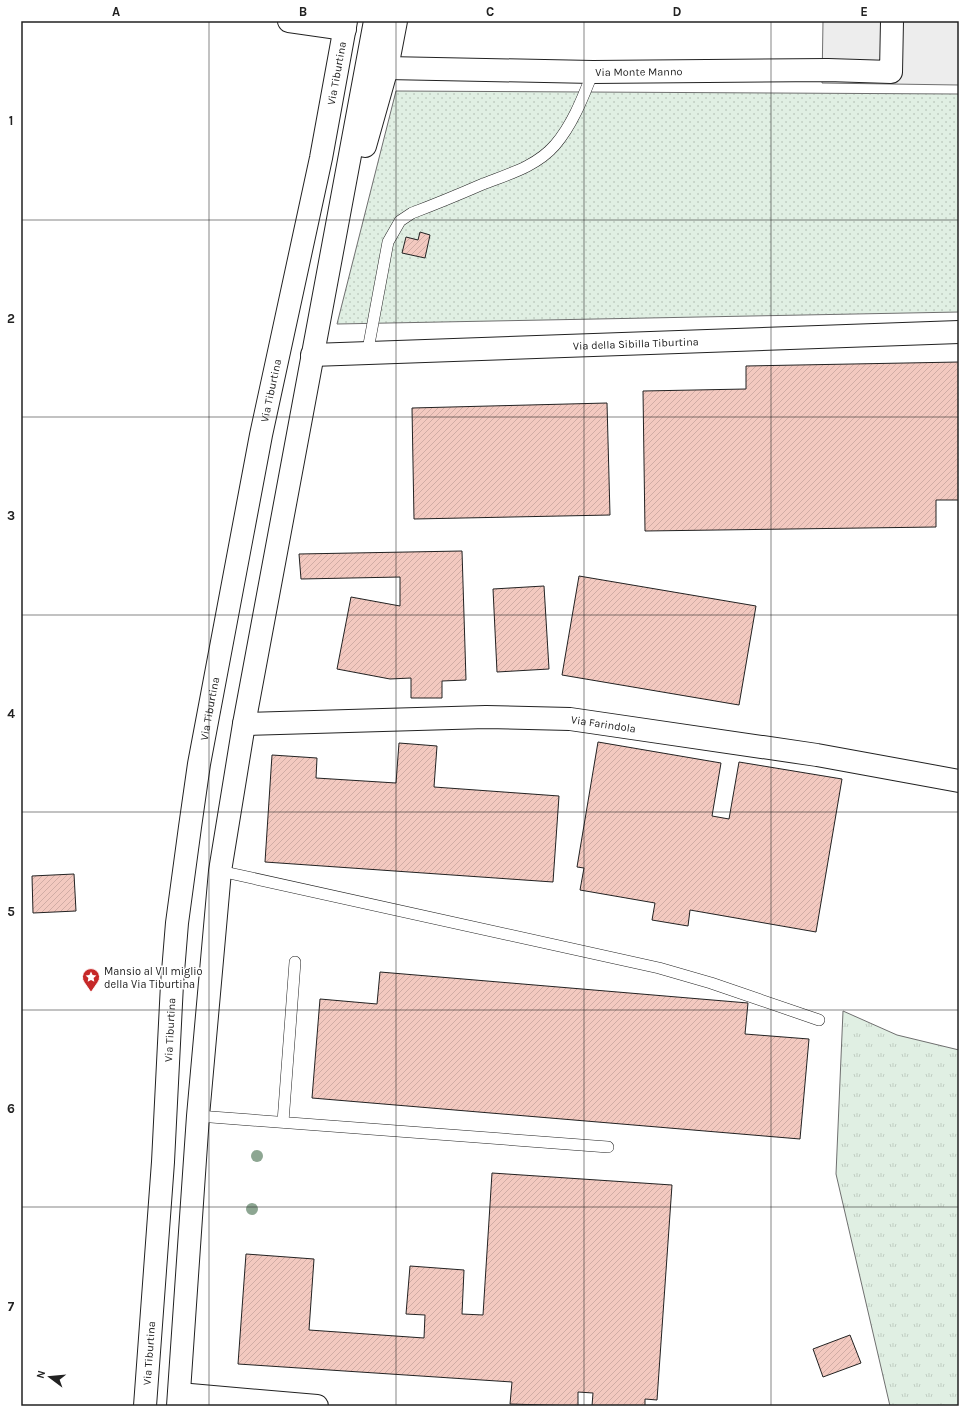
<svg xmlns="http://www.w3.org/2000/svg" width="980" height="1427" viewBox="0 0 980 1427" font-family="Karla,sans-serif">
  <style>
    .grass { fill: url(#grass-tufts); stroke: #6f6f6f }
    .park { fill: url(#park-dots); stroke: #6f6f6f }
    .parking { fill: #ededed; stroke: #6f6f6f }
    .building { fill: url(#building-hatch); stroke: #222 }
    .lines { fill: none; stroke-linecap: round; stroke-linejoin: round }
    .service-casing { stroke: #222; stroke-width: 12 }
    .minor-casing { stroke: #222; stroke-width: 24 }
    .primary-casing { stroke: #222; stroke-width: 24 }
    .service { stroke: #fff; stroke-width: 11 }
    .minor { stroke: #fff; stroke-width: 22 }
    .primary { stroke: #fff; stroke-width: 22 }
    .tree { fill: #8da692 }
    .grid { fill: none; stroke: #222; stroke-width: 1; stroke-opacity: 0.55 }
    .labels { text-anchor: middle; stroke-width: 3; stroke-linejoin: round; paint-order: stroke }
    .street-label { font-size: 11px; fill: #222; stroke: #fff }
    .poi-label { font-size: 11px; fill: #222; stroke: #fff; text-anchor: start }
    .neatline { fill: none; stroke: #222; stroke-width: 1.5 }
    .grid-label { font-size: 13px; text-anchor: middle; font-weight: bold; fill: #222 }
  </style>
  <defs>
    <pattern id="grass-tufts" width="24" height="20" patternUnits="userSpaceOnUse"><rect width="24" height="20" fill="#e0efe3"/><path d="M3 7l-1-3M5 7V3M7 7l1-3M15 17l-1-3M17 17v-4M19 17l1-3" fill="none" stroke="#c0cdc2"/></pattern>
    <pattern id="park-dots" width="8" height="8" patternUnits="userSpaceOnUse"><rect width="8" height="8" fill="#e0efe3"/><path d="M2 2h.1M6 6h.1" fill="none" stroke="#c0cdc2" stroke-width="1.8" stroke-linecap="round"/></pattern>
    <pattern id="building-hatch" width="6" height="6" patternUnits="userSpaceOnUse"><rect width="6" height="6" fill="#f3c9c0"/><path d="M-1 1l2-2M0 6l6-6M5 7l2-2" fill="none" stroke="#d0aca5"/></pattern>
  </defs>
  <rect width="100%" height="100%" fill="#fff"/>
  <!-- grass -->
  <path class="grass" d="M 843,1011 L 897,1035 L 959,1050 L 959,1406 L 890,1406 L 836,1174 Z"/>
  <!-- park -->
  <path class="park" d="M 396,91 L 959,94 L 959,312 L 337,324 Z"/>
  <!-- parking -->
  <path class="parking" d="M 823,21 L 959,21 L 959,85 L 822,83 Z"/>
  <!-- building -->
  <path class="building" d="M 420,232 L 430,235 L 425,258 L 402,253 L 406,237 L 418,240 Z
    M 959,362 L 959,500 L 936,500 L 936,527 L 645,531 L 643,391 L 746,389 L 746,366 Z
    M 607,403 L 610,515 L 414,519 L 412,408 Z
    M 462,551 L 466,680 L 442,681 L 442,698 L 411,698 L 411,678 L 390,679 L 337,669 L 351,597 L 400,606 L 400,577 L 301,579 L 299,554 Z
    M 579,576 L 756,606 L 739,705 L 562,675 Z
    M 544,586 L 549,669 L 497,672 L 493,589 Z
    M 598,742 L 721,763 L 712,816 L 729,819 L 739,762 L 842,779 L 816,932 L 690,910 L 688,926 L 652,920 L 655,903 L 580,890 L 584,868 L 577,867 Z
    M 399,743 L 437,746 L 434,787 L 559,796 L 553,882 L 265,862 L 272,755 L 317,758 L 316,778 L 396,783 Z
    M 74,874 L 76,911 L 33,913 L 32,876 Z
    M 380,972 L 748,1003 L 745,1034 L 809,1039 L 800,1139 L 312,1098 L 320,999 L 377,1004 Z
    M 492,1173 L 672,1185 L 657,1400 L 645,1399 L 645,1406 L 592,1406 L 593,1393 L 578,1392 L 578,1406 L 510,1404 L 512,1382 L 238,1364 L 246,1254 L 314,1259 L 309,1330 L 424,1338 L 425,1315 L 406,1314 L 410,1266 L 464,1270 L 462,1314 L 483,1315 Z
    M 850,1335 L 861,1363 L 823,1377 L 813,1349 Z"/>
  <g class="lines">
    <!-- service casing -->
    <g class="service-casing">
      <path id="service" d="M 367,355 L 388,242 L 400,221 L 412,213 C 436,204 460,194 483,184 C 509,174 537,166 555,145 C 573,124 583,97 593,72
        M 220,871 L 659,968 L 711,983 L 819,1020
        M 198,1116 L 608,1147
        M 283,1122 L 295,962"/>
    </g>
    <!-- minor casing -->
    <g class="minor-casing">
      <g id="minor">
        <path d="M 289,21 L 345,29"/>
        <path id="s1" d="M 387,68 L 593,72 L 828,70 L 891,72 L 892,21"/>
        <path id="s2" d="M 312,355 L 959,332"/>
        <path id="s3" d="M 244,724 L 486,717 L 570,719 L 817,755 L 959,781"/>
        <path d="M 179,1394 L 317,1406"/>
      </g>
    </g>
    <!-- primary casing -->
    <g class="primary-casing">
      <g id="primary">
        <path d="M 365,146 L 387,68 L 396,21"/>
        <path id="s4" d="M 145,1406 L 163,1162 L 172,984 L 177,923 L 190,827 L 199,764 L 261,435 L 321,158 L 346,21"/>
        <path d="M 178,1406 L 198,1116 L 220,871 L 244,724 L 375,21"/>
      </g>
    </g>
    <!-- service -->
    <use href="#service" class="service"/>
    <!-- minor -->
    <use href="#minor" class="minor"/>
    <!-- primary -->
    <use href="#primary" class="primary"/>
  </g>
  <!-- trees -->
  <g class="tree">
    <circle cx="257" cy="1156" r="6"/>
    <circle cx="252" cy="1209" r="6"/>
  </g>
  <!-- grid -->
  <path class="grid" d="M 209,21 L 209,1406M 396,21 L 396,1406M 584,21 L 584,1406M 771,21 L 771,1406M 21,220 L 959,220M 21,417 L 959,417M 21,615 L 959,615M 21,812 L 959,812M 21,1010 L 959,1010M 21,1207 L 959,1207"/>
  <!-- icons -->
  <defs>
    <g id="sight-pin" transform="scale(0.9)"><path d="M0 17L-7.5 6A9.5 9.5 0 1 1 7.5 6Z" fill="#c62828" stroke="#fff"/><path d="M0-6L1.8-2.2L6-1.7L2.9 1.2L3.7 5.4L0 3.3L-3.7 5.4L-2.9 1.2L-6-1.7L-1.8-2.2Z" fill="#fff"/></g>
  </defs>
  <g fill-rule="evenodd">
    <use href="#sight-pin" x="91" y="977"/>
  </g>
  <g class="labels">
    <!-- street labels -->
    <g class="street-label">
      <text dy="4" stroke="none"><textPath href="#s1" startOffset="252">Via Monte Manno</textPath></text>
      <text dy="4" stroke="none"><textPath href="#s4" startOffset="1349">Via Tiburtina</textPath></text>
      <text dy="4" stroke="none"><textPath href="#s2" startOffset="324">Via della Sibilla Tiburtina</textPath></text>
      <text dy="4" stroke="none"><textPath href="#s4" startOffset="1025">Via Tiburtina</textPath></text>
      <text dy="4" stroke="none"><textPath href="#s4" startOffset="701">Via Tiburtina</textPath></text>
      <text dy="4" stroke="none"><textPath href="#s3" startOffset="360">Via Farindola</textPath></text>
      <text dy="4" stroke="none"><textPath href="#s4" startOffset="377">Via Tiburtina</textPath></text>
      <text dy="4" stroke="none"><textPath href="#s4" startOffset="53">Via Tiburtina</textPath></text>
    </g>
    <!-- poi labels -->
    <g class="poi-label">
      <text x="104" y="975">Mansio al VII miglio<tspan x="104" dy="13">della Via Tiburtina</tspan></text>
    </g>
  </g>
  <!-- border -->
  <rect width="980" height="1427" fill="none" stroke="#ffffff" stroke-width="44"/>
  <!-- north arrow -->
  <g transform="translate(50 1377) rotate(286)" stroke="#ffffff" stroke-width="3" paint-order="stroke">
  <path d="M0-3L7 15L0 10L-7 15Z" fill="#222222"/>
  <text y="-6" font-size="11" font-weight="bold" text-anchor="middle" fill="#222222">N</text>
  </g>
  <rect x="22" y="22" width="936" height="1383" class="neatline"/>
  <g class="grid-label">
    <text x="116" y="16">A</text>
    <text x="303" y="16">B</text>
    <text x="490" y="16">C</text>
    <text x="677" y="16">D</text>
    <text x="864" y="16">E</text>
    <text x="11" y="125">1</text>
    <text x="11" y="323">2</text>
    <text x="11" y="520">3</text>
    <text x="11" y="718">4</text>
    <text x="11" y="916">5</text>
    <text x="11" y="1113">6</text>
    <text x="11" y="1311">7</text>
  </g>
</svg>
